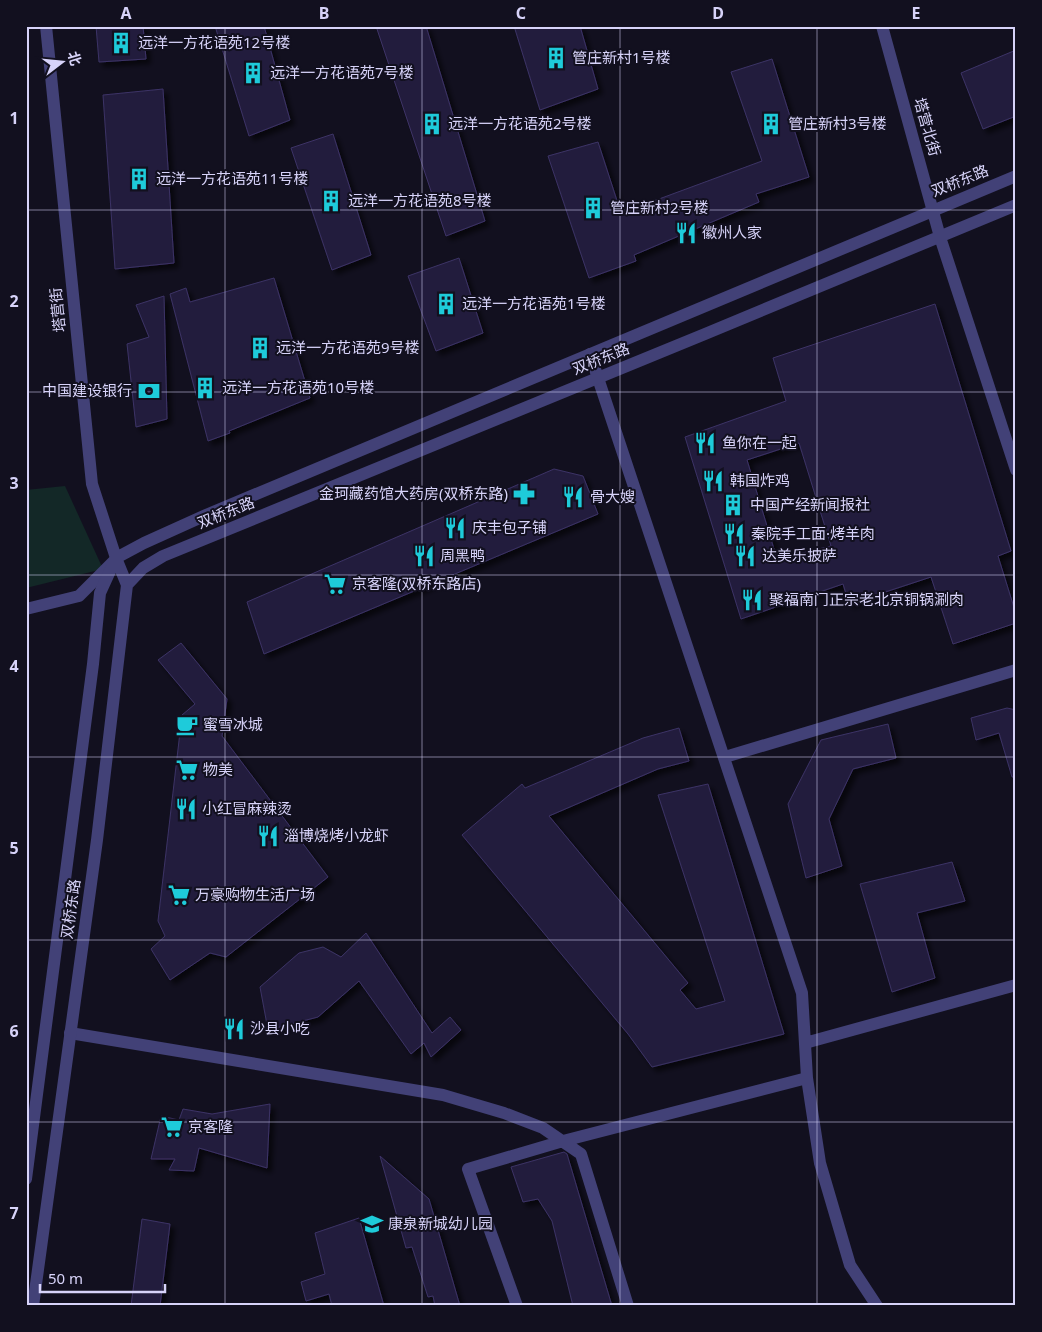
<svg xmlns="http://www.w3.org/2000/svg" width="1042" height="1332" viewBox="0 0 1042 1332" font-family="'Noto Sans','Noto Sans SC',sans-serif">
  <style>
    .green { fill: #132827 }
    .building { fill: #241e3d; stroke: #3c3366; fill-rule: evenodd; filter: url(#shadow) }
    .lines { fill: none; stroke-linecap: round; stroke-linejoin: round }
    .minor { stroke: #424177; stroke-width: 12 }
    .tertiary { stroke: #424177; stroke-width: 12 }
    .grid { fill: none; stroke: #d7d3f9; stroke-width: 1; stroke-opacity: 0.55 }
    .labels { text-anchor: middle; stroke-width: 4; stroke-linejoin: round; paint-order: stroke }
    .poi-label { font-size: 15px; fill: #d7d3f9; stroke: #12101f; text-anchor: start }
    .street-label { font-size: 15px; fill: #d7d3f9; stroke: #12101f }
    .neatline { fill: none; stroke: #d7d3f9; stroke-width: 2 }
    .grid-label { font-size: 16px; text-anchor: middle; font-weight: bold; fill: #d7d3f9 }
  </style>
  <defs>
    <filter id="shadow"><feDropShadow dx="4.5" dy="4.5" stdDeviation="2.5" flood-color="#0009"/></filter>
  </defs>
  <rect width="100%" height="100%" fill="#12101f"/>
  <!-- green -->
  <path class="green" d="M 65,486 L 103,569 L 26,588 L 26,490 Z"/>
  <!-- building -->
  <path class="building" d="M 96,26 L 143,26 L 146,59 L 99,62 Z
    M 215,26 L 264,26 L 290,120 L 249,136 Z
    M 376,26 L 426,26 L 485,221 L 446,236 Z
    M 514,26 L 580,26 L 598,89 L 540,110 Z
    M 1016,50 L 1016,116 L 983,129 L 961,73 Z
    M 772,59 L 809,177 L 756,194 L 759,202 L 634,255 L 636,261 L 589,278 L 548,156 L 598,142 L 621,213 L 762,161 L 731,72 Z
    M 163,89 L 174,263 L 115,269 L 103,95 Z
    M 333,134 L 371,255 L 332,270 L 291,148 Z
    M 459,258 L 483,333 L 436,351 L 408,276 Z
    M 274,278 L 310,398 L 229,431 L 230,433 L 208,441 L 170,294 L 186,288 L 190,302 Z
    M 164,296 L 167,419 L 136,427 L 127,344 L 149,337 L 136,305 Z
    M 935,304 L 1011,551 L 998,556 L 1016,614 L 1016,623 L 953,644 L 931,577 L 849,604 L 843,584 L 741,619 L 685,437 L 786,401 L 773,358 ZM 799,443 L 831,546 L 777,559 L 747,460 Z
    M 554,469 L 583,476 L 598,514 L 264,654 L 247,602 Z
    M 181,643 L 227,699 L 222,736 L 328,877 L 226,957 L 210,953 L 170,980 L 151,949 L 165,936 L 158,921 L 182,715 L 195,704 L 158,660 Z
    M 1007,708 L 1016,710 L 1016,777 L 1012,777 L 999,733 L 976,740 L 971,718 Z
    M 888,724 L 896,758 L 853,769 L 829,819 L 842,866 L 806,878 L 788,804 L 821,740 Z
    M 679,728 L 689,761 L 658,769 L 549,816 L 688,983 L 680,990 L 696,1009 L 725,1001 L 658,795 L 708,784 L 784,1034 L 652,1067 L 628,1034 L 462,835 L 522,784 L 525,788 L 643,738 Z
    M 952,862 L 965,901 L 917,913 L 935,978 L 892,992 L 860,884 Z
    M 366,933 L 432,1033 L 450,1017 L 461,1030 L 431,1057 L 424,1043 L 411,1054 L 359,981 L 318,1017 L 268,1030 L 260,987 L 299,953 L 323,947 L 341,957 Z
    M 270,1104 L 267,1168 L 199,1148 L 194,1171 L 169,1170 L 175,1159 L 151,1159 L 161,1116 L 179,1120 L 183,1109 L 212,1114 Z
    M 564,1152 L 567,1154 L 612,1306 L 573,1306 L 552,1221 L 538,1199 L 523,1202 L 511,1167 Z
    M 380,1156 L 429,1199 L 460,1306 L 435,1306 L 433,1296 L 428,1297 L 412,1247 L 406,1248 Z
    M 359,1218 L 384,1306 L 332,1306 L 329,1294 L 306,1301 L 301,1282 L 325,1274 L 315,1233 Z
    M 142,1219 L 170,1224 L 160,1306 L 131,1306 Z"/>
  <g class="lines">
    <!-- minor -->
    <path class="minor" d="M 590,354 L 802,993 L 807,1078 L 820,1163 L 850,1265 L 877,1306
      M 26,609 L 79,596 L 115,560
      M 725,757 L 1016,670
      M 70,1033 L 443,1095 L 504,1113 L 543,1128 L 581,1154 L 628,1306
      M 805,1043 L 1016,985
      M 517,1306 L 468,1169 L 563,1141 L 807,1078"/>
    <!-- tertiary -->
    <path class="tertiary" d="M 46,26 L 92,484 L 116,558 L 127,585
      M 882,26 L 940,237 L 1016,470
      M 26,1179 L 93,664 L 100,593 L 116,558 L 144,543 L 206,515 L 1016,176
      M 33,1306 L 97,840 L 127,585 L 143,568 L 163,556 L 705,334 L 1016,205"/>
  </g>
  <!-- grid -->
  <path class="grid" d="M 225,26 L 225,1306M 422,26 L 422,1306M 620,26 L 620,1306M 817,26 L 817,1306M 26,210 L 1016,210M 26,392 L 1016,392M 26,575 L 1016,575M 26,757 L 1016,757M 26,940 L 1016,940M 26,1122 L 1016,1122"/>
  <!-- icons -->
  <defs>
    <g id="building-bare" transform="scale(1.725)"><path d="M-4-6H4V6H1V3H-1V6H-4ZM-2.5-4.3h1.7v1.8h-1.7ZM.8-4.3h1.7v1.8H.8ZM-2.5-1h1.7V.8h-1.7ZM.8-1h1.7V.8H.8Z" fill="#1ecbda" stroke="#12101f" stroke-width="2.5" paint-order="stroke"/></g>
    <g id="restaurant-bare" transform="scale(1.725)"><path d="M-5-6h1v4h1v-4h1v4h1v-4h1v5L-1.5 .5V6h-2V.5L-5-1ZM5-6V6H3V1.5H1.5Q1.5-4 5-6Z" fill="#1ecbda" stroke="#12101f" stroke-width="2.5" paint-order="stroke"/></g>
    <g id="bank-bare" transform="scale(1.725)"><path d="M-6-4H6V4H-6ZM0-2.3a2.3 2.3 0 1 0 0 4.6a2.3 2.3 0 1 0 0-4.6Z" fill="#1ecbda" stroke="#12101f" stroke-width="2.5" paint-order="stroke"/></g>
    <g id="pharmacy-bare" transform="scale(1.725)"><path d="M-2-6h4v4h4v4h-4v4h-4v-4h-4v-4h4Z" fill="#1ecbda" stroke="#12101f" stroke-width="2.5" paint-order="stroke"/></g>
    <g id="supermarket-bare" transform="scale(1.725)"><path d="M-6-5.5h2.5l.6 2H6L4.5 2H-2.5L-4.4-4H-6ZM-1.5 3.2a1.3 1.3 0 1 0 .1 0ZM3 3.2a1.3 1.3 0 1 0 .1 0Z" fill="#1ecbda" stroke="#12101f" stroke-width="2.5" paint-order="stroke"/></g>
    <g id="cafe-bare" transform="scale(1.725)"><path d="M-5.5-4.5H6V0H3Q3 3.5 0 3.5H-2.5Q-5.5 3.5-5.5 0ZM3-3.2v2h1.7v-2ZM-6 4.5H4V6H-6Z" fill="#1ecbda" stroke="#12101f" stroke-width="2.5" paint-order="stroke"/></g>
    <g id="school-bare" transform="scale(1.725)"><path d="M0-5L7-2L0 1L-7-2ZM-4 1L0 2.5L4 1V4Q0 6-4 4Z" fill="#1ecbda" stroke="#12101f" stroke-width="2.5" paint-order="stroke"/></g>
  </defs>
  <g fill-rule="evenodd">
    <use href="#building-bare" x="121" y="43"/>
    <use href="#building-bare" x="556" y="58"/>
    <use href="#building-bare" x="253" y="73"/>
    <use href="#building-bare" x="432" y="124"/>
    <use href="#building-bare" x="771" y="124"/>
    <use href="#building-bare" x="139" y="179"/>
    <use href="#building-bare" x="331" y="201"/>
    <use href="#building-bare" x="593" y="208"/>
    <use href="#restaurant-bare" x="686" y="233"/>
    <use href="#building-bare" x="446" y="304"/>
    <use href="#building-bare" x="260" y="348"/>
    <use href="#building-bare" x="205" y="388"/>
    <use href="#bank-bare" x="149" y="391"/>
    <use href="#restaurant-bare" x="705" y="443"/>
    <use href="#restaurant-bare" x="713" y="481"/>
    <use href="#pharmacy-bare" x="524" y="494"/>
    <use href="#restaurant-bare" x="573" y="497"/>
    <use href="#building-bare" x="733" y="505"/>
    <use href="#restaurant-bare" x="455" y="528"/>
    <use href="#restaurant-bare" x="734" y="534"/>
    <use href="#restaurant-bare" x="424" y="556"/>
    <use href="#restaurant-bare" x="745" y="556"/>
    <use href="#supermarket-bare" x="335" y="584"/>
    <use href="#restaurant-bare" x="752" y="600"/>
    <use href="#cafe-bare" x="187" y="725"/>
    <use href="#supermarket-bare" x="187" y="770"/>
    <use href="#restaurant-bare" x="186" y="809"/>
    <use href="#restaurant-bare" x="268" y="836"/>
    <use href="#supermarket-bare" x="179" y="895"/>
    <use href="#restaurant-bare" x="234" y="1029"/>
    <use href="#supermarket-bare" x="172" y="1127"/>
    <use href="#school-bare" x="372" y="1224"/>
  </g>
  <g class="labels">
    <!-- poi labels -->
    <g class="poi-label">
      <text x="138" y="48">远洋一方花语苑12号楼</text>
      <text x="572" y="63">管庄新村1号楼</text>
      <text x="270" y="78">远洋一方花语苑7号楼</text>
      <text x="448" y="129">远洋一方花语苑2号楼</text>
      <text x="788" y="129">管庄新村3号楼</text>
      <text x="156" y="184">远洋一方花语苑11号楼</text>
      <text x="348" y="206">远洋一方花语苑8号楼</text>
      <text x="610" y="213">管庄新村2号楼</text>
      <text x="702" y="238">徽州人家</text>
      <text x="462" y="309">远洋一方花语苑1号楼</text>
      <text x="276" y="353">远洋一方花语苑9号楼</text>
      <text x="222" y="393">远洋一方花语苑10号楼</text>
      <text x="132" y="396" text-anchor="end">中国建设银行</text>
      <text x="722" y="448">鱼你在一起</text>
      <text x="730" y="486">韩国炸鸡</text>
      <text x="508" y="499" text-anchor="end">金珂藏药馆大药房(双桥东路)</text>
      <text x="590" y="502">骨大嫂</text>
      <text x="750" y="510">中国产经新闻报社</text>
      <text x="472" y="533">庆丰包子铺</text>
      <text x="751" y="539">秦院手工面·烤羊肉</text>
      <text x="440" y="561">周黑鸭</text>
      <text x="762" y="561">达美乐披萨</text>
      <text x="352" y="589">京客隆(双桥东路店)</text>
      <text x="769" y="605">聚福南门正宗老北京铜锅涮肉</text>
      <text x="203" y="730">蜜雪冰城</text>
      <text x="203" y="775">物美</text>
      <text x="202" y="814">小红冒麻辣烫</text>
      <text x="284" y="841">淄博烧烤小龙虾</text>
      <text x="195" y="900">万豪购物生活广场</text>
      <text x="250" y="1034">沙县小吃</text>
      <text x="188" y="1132">京客隆</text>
      <text x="388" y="1229">康泉新城幼儿园</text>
    </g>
    <!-- street labels -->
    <g class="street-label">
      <text transform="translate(927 127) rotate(74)" y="5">塔营北街</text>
      <text transform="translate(960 181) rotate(-22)" y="5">双桥东路</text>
      <text transform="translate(58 310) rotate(-96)" y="5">塔营街</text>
      <text transform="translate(601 359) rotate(-22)" y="5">双桥东路</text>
      <text transform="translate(226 513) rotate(-22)" y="5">双桥东路</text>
      <text transform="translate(71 909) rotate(-82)" y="5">双桥东路</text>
    </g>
  </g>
  <!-- border -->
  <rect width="1042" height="1332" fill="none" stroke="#12101f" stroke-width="55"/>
  <!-- north arrow -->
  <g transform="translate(62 62) rotate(74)" stroke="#12101f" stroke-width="4" paint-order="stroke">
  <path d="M0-4L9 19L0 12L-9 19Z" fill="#d7d3f9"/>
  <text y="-8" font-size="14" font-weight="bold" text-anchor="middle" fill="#d7d3f9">北</text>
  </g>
  <!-- scale -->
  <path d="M40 1284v8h125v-8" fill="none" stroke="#d7d3f9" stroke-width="2.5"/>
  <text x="48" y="1284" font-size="15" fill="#d7d3f9" stroke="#12101f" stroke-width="4" paint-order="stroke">50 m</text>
  <rect x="28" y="28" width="986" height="1276" class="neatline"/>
  <g class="grid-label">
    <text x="126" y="19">A</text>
    <text x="324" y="19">B</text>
    <text x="521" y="19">C</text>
    <text x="718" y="19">D</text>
    <text x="916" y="19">E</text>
    <text x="14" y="124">1</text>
    <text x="14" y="307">2</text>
    <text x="14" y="489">3</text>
    <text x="14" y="672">4</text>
    <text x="14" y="854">5</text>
    <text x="14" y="1037">6</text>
    <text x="14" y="1219">7</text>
  </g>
</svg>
